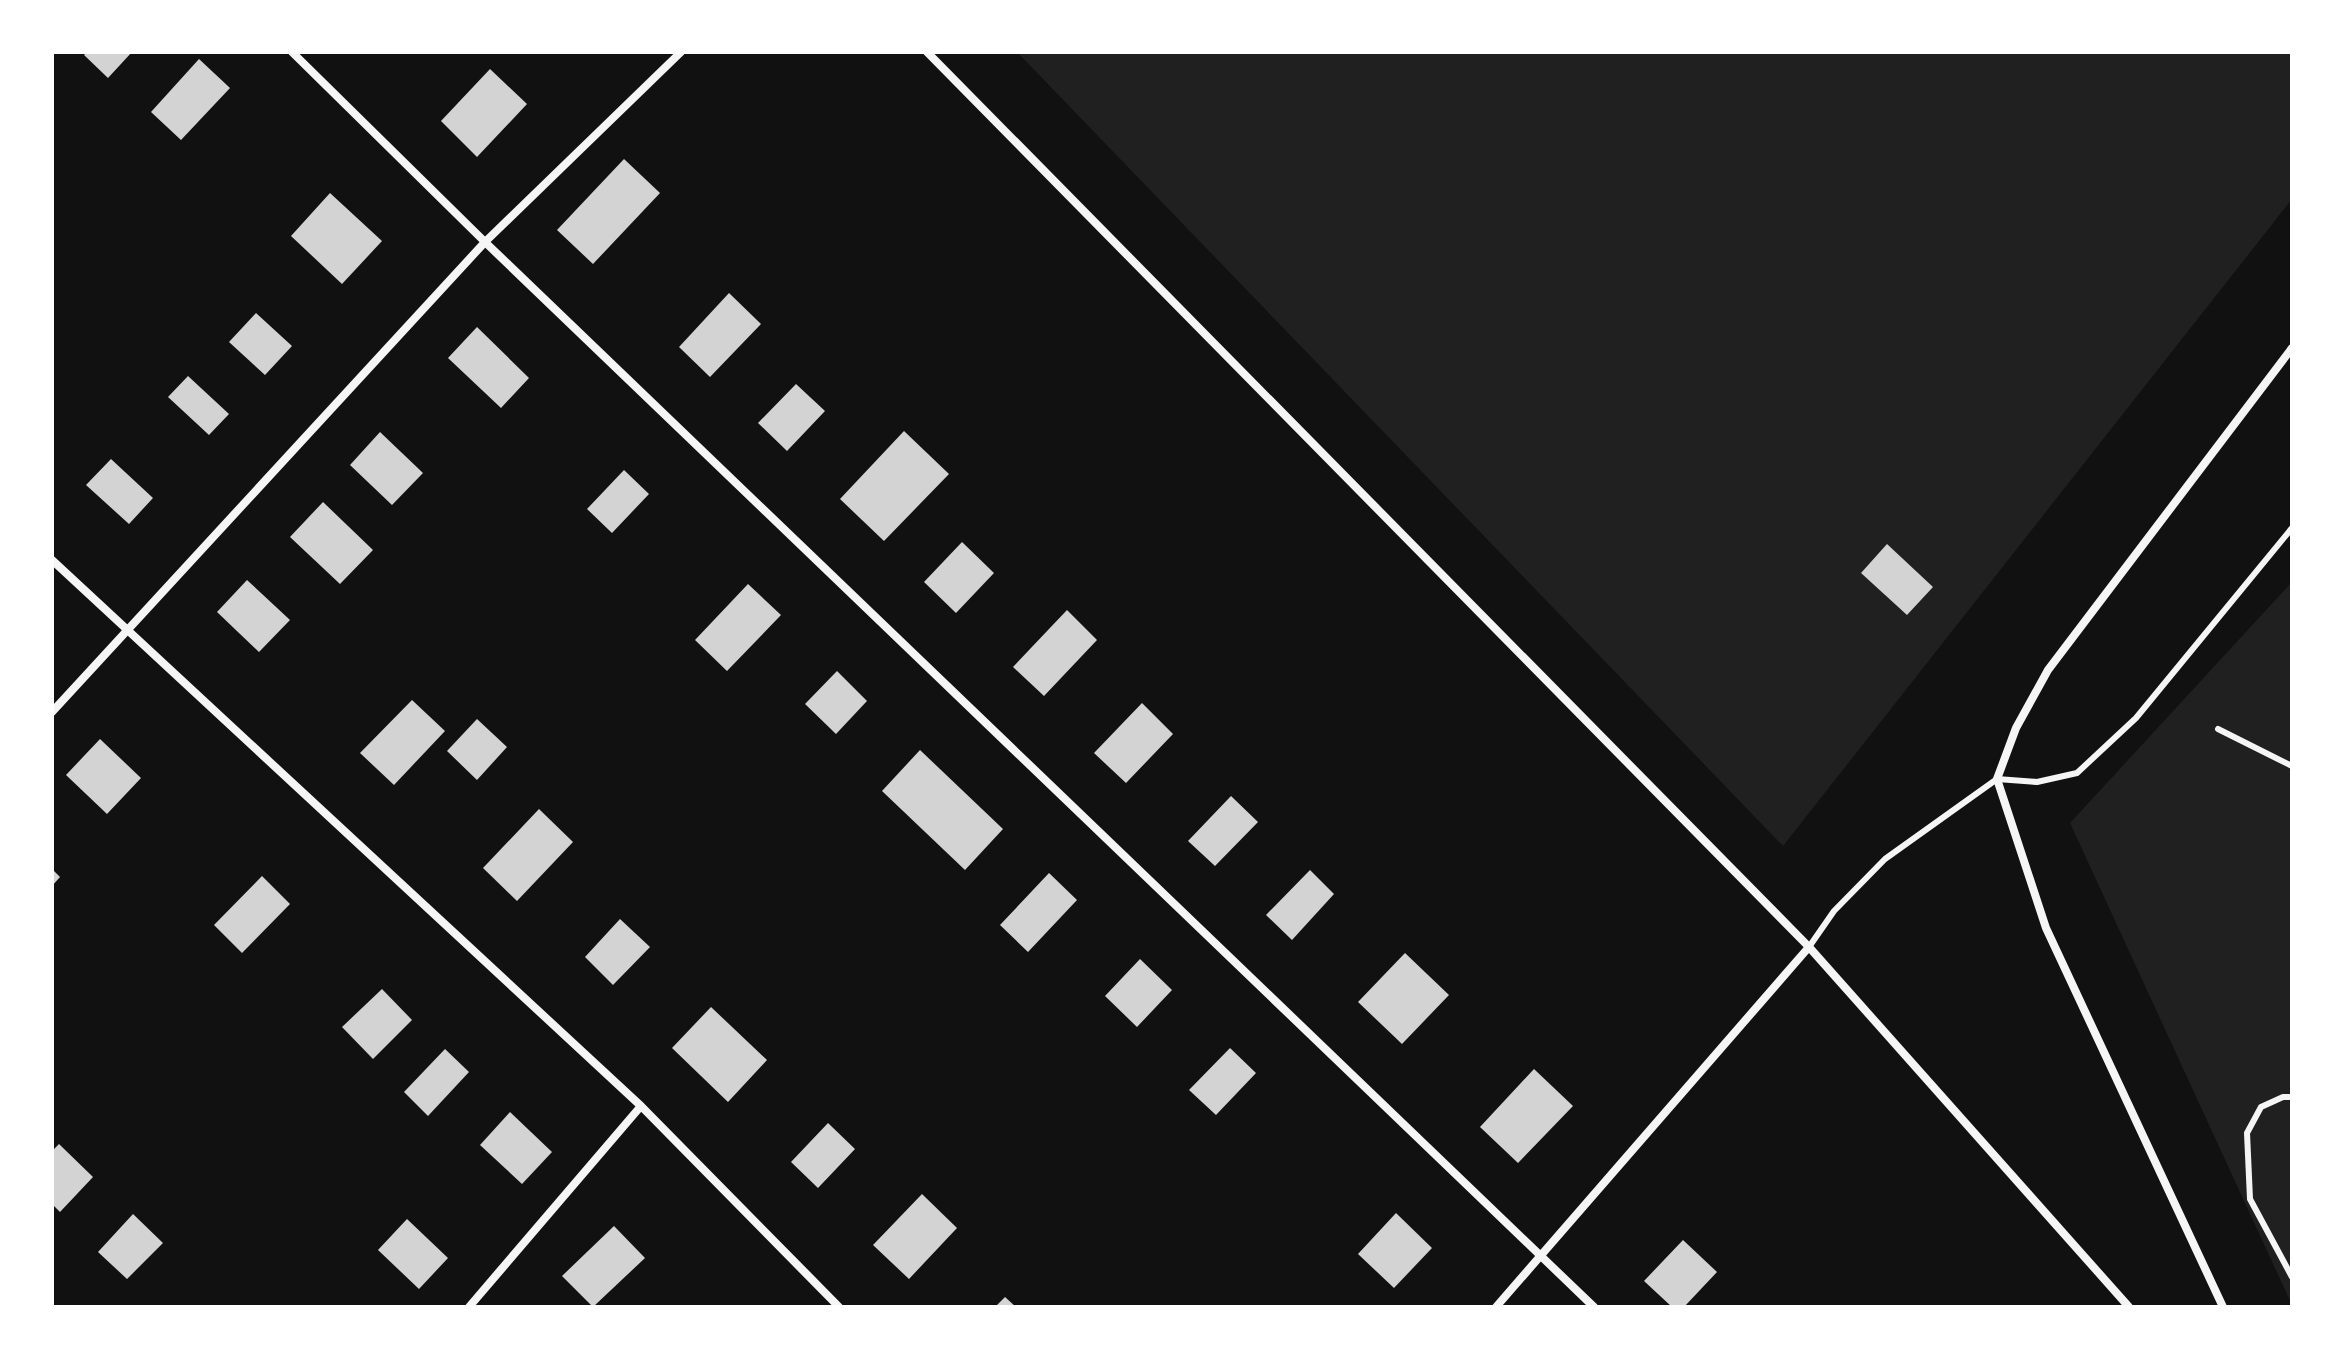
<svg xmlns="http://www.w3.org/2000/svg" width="2344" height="1359" viewBox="0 0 2344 1359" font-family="'PT Sans',sans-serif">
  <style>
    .green { fill: #202020 }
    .building { fill: #d3d3d3 }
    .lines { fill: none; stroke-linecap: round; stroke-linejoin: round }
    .service { stroke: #f5f5f5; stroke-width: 6 }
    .minor { stroke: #f5f5f5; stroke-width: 8 }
  </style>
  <rect width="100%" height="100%" fill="#111"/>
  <!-- green -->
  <path class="green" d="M 1017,52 L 2292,52 L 2292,199 L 1783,846 Z
    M 2292,582 L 2292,1305 L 2070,823 Z"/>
  <!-- building -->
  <path class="building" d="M 87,52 L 132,52 L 108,78 L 84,55 Z
    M 199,59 L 230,88 L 181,140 L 151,112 Z
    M 490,69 L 527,104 L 477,157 L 441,121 Z
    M 624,159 L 660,193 L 593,264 L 557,230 Z
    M 330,193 L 382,241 L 342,284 L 291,236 Z
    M 729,293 L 761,324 L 710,377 L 679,347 Z
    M 256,313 L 292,346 L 265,375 L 229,342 Z
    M 477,327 L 529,378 L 501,408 L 448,358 Z
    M 188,376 L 229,414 L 209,435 L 168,397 Z
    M 796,384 L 825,411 L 787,451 L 758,423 Z
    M 904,431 L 949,474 L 884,541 L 840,499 Z
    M 380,432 L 423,473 L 392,505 L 350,465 Z
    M 111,459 L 153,498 L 129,524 L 86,485 Z
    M 624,470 L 649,494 L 612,533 L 587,509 Z
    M 323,502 L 373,550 L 340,584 L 290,537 Z
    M 962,542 L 994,573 L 956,613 L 924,582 Z
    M 1887,544 L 1933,587 L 1907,615 L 1861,573 Z
    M 247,580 L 290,620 L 259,652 L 217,612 Z
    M 748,584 L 781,615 L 727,671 L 695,640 Z
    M 1067,610 L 1097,640 L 1044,696 L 1013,667 Z
    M 837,671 L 867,701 L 836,734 L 805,704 Z
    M 412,700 L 445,731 L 394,785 L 360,753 Z
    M 1142,703 L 1173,734 L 1126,783 L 1094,753 Z
    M 477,719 L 507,747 L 477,780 L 447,751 Z
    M 100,739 L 141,778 L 107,814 L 66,775 Z
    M 920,750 L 1003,829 L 965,870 L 882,791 Z
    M 1231,796 L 1258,822 L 1215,866 L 1188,841 Z
    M 539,809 L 573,842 L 517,901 L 483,868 Z
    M 52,869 L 60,877 L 52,886 Z
    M 1310,870 L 1334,894 L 1292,940 L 1266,915 Z
    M 1049,873 L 1077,900 L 1028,952 L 1000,925 Z
    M 262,876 L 290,904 L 242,953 L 214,925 Z
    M 620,919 L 650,947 L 613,985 L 585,957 Z
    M 1405,953 L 1449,995 L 1402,1044 L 1358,1002 Z
    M 1140,959 L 1172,990 L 1137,1027 L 1105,996 Z
    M 382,989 L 412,1020 L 373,1059 L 342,1027 Z
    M 711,1007 L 767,1060 L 728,1102 L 672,1048 Z
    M 1230,1048 L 1256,1073 L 1216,1115 L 1189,1090 Z
    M 445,1049 L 469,1072 L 428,1116 L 404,1092 Z
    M 1534,1069 L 1573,1106 L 1518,1163 L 1480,1127 Z
    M 510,1112 L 552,1152 L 522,1184 L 480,1145 Z
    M 828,1123 L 855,1149 L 818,1188 L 791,1162 Z
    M 59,1144 L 93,1177 L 60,1212 L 52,1204 L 52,1151 Z
    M 922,1194 L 957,1228 L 909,1279 L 873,1245 Z
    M 1396,1213 L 1432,1248 L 1394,1288 L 1358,1254 Z
    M 133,1214 L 163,1243 L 127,1279 L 98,1252 Z
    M 407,1219 L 448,1258 L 419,1289 L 378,1250 Z
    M 614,1226 L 645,1258 L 593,1307 L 562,1276 Z
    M 1683,1240 L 1717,1272 L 1684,1307 L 1672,1307 L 1644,1281 Z
    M 1005,1297 L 1016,1307 L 995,1307 Z"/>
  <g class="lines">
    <!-- service -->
    <path class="service" d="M 2218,729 L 2292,766
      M 1809,947 L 1834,911 L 1885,859 L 1997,779 L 2037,782 L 2077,773 L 2136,718 L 2292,528
      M 2292,1097 L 2283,1097 L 2261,1107 L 2247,1133 L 2250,1199 L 2292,1277"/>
    <!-- minor -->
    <path class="minor" d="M 292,52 L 485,242 L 1594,1307
      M 927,52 L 1809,947 L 2129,1307
      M 52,560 L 641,1106 L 839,1307
      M 52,712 L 485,242 L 681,52
      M 469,1307 L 641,1106
      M 1496,1307 L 1809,947
      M 2223,1307 L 2046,928 L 1997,779 L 2016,728 L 2048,670 L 2292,348"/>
  </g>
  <!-- border -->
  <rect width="2344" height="1359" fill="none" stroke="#ffffff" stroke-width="108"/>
</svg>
